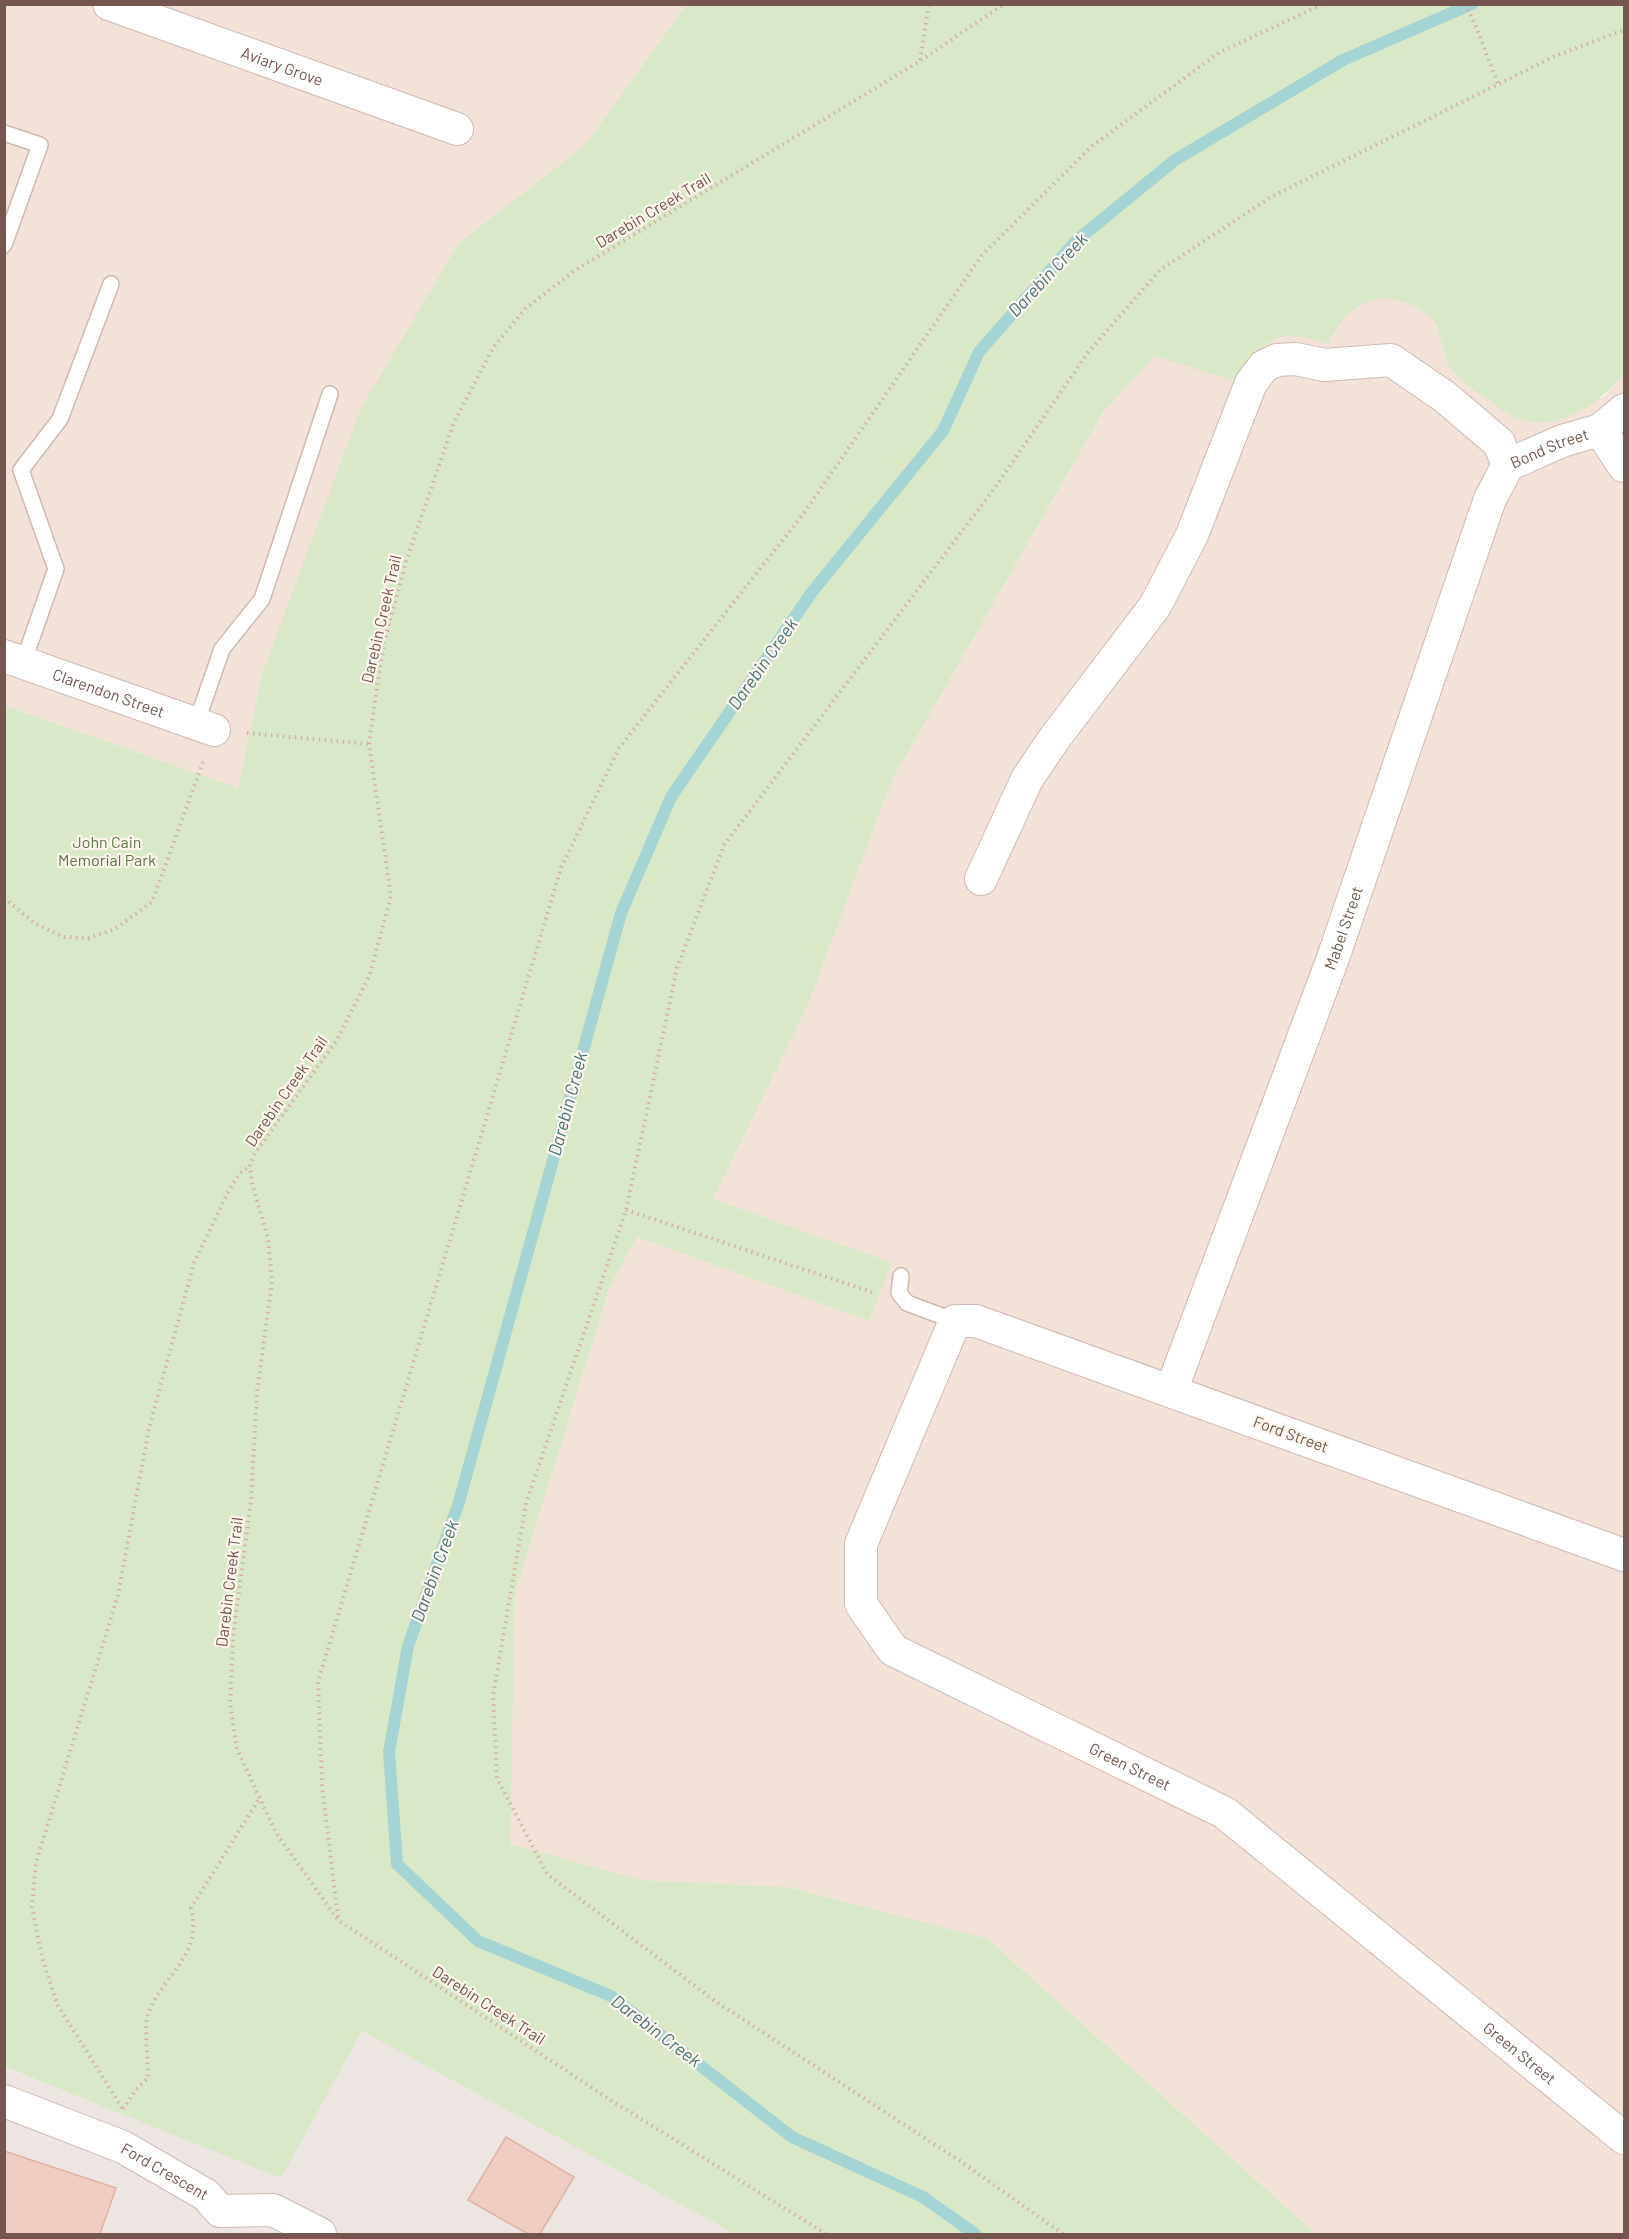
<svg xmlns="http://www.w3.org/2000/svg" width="1629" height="2239" viewBox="0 0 1629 2239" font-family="Barlow,sans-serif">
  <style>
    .residential { fill: #f2e2d7 }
    .industrial { fill: #ece5e1 }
    .green { fill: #d9e8c7 }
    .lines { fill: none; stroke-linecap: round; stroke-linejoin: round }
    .stream { stroke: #a5d4d5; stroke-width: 12 }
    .building { fill: #efcdc2; stroke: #e0b2a3; stroke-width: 1.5 }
    .service-casing { stroke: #cfbab2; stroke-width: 18 }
    .minor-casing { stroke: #cfbab2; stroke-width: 34 }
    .path { stroke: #d4b0a4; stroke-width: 4; stroke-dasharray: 1.5 4.5; stroke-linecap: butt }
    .service { stroke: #fff; stroke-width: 15 }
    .minor { stroke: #fff; stroke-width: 32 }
    .labels { text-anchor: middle; stroke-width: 4.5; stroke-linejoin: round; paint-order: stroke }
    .street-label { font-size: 16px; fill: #74564e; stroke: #fef6ee }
    .park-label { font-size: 16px; fill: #5d7846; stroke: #fef6ee }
    .water-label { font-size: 18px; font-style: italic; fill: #427678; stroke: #fef6ee }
  </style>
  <rect width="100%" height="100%" fill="#fbf1e8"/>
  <!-- residential -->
  <path class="residential" d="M 5,5 L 686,5 L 585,145 L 459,243 L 262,674 L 238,788 L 5,705 Z
    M 1394,298 L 1414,306 L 1430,316 L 1440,334 L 1444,354 L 1452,370 L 1487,399 L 1603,398 L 1624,375 L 1624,2234 L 1316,2234 L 988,1939 L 788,1887 L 641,1880 L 509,1844 L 515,1593 L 610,1286 L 637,1237 L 869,1321 L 891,1263 L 713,1199 L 807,1007 L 892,780 L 1103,412 L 1155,356 L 1375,299 Z"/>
  <!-- industrial -->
  <path class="industrial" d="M 362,2031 L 735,2234 L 5,2234 L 4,2067 L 281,2177 Z"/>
  <!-- green -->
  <path class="green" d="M 686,5 L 1624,5 L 1624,375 C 1597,404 1555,436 1512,416 C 1504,412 1496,405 1489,400 C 1476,392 1463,383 1453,371 C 1440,355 1444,333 1430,317 C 1425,311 1414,306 1407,303 C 1369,289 1343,311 1328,344 C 1273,325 1267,341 1234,381 L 1155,356 L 1103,412 L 892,780 L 807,1007 L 713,1199 L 892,1263 L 869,1321 L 637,1237 L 610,1286 L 515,1593 L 510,1844 L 641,1880 L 788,1887 L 988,1939 L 1316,2234 L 735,2234 L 362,2031 L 281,2178 L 5,2067 L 4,705 L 238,788 L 262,674 L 361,408 L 459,243 L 585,145 Z"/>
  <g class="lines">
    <!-- stream -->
    <path class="stream" d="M 975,2234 L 923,2197 L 792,2137 L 611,1996 L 478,1941 L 397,1864 L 389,1752 L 408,1646 L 459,1502 L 621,913 L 671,797 L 812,592 L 943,431 L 979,352 L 1076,241 L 1175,160 L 1343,60 L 1472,4"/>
  </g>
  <!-- building -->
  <path class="building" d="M 506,2137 L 574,2177 L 540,2234 L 528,2234 L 468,2200 Z
    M 4,2151 L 116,2188 L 100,2234 L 4,2234 Z"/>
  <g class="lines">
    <!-- service casing -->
    <g class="service-casing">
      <path id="service" d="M 4,133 L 40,145 L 4,245
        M 23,663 L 56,569 L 21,470 L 60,419 L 111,284
        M 196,724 L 222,649 L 262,599 L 330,394
        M 901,1276 L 899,1293 L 907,1303 L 955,1321"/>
    </g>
    <!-- minor casing -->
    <g class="minor-casing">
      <g id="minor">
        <path id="s1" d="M 109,4 L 457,129"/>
        <path d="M 1600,430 L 1624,410"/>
        <path id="s2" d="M 4,656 L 214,730"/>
        <path id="s3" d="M 981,879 L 1027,779 L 1054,739 L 1155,606 L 1192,535 L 1251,383 L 1264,366 L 1277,360 L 1296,359 L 1324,365 L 1391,360 L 1445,397 L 1499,443 L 1508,465 L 1562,441 L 1600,430 L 1624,466"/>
        <path id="s4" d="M 1171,1391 L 1333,958 L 1490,499 L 1508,465"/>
        <path id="s5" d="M 1624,1555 L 976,1321 L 955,1321 L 861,1544 L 861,1604 L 893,1650 L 1225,1813 L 1624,2138"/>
        <path id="s6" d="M 4,2101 L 123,2147 L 206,2195 L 220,2211 L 273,2210 L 320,2234"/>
      </g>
    </g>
    <!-- path -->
    <path class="path" d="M 1465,4 L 1475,24 L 1498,84
      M 920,60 L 929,4
      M 247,733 L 369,744
      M 4,898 L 36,924 L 64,937 L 89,938 L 115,929 L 152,902 L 203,762
      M 626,1210 L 872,1292
      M 338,1917 L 322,1785 L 318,1682 L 561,868 L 619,748 L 804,513 L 982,255 L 1092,146 L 1220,52 L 1323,4
      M 122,2108 L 57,2004 L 42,1957 L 32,1907 L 36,1863 L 118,1595 L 149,1428 L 194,1263 L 228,1192 L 240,1173 L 250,1166
      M 123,2109 L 135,2091 L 148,2078 C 148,2064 144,2024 148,2014 C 163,1973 203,1958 191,1908 L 259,1799
      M 826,2234 L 609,2099 L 338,1920 L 276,1833 L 237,1749 L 230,1704 L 233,1637 L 251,1501 L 257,1392 L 272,1282 L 268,1239 L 252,1183 L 250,1166 L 255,1153 L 337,1040 L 370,974 L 391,896 L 369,744 L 375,701 L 384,643 L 407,558 L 454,422 L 493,348 L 525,309 L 574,271 L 920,61 L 1004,4
      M 1063,2234 L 960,2161 L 715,2001 L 547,1874 L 497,1778 L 493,1696 L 526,1503 L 626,1210 L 677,968 L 724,845 L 994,489 L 1089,351 L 1160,270 L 1271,197 L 1555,56 L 1624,30"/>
    <!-- service -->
    <use href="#service" class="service"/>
    <!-- minor -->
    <use href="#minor" class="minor"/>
  </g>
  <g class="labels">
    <!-- street labels -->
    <g class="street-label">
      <text dy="6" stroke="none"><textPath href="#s1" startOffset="184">Aviary Grove</textPath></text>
      <text transform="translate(653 210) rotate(-31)" y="6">Darebin Creek Trail</text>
      <text dy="6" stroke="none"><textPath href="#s3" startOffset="924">Bond Street</textPath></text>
      <text transform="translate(381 619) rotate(-77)" y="6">Darebin Creek Trail</text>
      <text dy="6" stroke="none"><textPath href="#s2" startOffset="111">Clarendon Street</textPath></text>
      <text dy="6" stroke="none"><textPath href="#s4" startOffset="494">Mabel Street</textPath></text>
      <text transform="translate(286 1091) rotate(-55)" y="6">Darebin Creek Trail</text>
      <text transform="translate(1291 1434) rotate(20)" y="6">Ford Street</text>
      <text transform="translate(229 1582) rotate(-83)" y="6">Darebin Creek Trail</text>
      <text dy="6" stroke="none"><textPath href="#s5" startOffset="1332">Green Street</textPath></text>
      <text transform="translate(489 2005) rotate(33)" y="6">Darebin Creek Trail</text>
      <text dy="6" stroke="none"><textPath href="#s5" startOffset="1818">Green Street</textPath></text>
      <text dy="6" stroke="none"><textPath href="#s6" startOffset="176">Ford Crescent</textPath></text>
    </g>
    <!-- park labels -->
    <g class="park-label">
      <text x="107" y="848">John Cain<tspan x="107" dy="18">Memorial Park</tspan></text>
    </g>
    <!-- water labels -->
    <g class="water-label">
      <text transform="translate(1048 275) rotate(-47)" y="6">Darebin Creek</text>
      <text transform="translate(763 664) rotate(-55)" y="6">Darebin Creek</text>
      <text transform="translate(568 1104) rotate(-75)" y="6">Darebin Creek</text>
      <text transform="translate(435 1571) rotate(-70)" y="6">Darebin Creek</text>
      <text transform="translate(656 2031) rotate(37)" y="6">Darebin Creek</text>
    </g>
  </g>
  <!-- border -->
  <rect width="1629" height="2239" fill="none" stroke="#74564e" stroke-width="12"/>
</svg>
